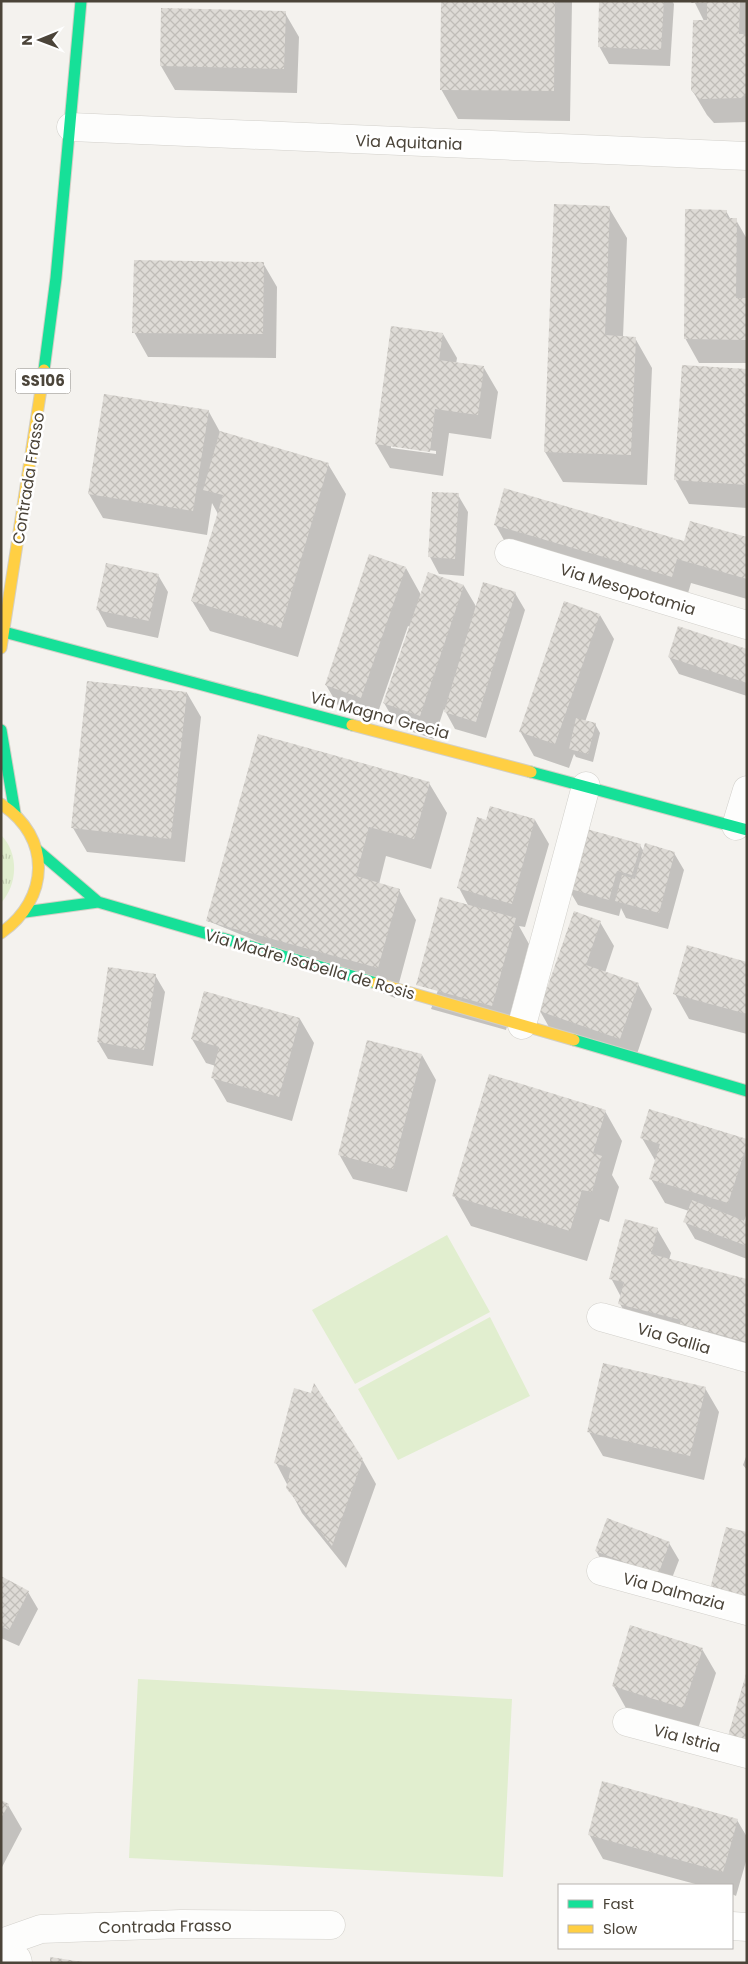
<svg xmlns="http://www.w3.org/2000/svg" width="748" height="1964" viewBox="0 0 748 1964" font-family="Poppins,sans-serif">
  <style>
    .grass { fill: url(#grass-tufts) }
    .pitch { fill: #e1eecf }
    .shadow { fill: #0003; fill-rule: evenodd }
    .building { fill: url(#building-cross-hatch) }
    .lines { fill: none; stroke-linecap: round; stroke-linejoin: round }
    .street-casing { stroke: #d2d0cb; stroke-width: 29 }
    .fast-casing { stroke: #d3cfc5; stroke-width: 13 }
    .slow-casing { stroke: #d3cfc5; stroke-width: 13 }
    .street { stroke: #fdfdfc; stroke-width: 28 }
    .fast { stroke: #16e098; stroke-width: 11 }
    .slow { stroke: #ffcf43; stroke-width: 11 }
    .labels { text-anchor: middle; stroke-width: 5; stroke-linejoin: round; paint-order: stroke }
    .shield { fill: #fff; stroke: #817c74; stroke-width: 1 }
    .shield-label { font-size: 15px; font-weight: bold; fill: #4b4439 }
    .street-label { font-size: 16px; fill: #4b4439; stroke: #fff }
  </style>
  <defs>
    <pattern id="grass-tufts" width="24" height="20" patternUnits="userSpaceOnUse" patternTransform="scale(1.25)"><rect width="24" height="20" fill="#e1eecf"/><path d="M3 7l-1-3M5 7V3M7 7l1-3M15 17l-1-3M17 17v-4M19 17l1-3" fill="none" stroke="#c3cdb2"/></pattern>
    <pattern id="building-cross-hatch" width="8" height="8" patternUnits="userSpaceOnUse" patternTransform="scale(1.25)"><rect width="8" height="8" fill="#dedbd6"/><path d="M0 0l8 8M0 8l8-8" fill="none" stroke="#c0bdb8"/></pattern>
  </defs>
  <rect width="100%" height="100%" fill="#f4f2ee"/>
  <!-- grass -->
  <path class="grass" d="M 1,835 C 19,853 18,884 1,903 Z"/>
  <!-- pitch -->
  <path class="pitch" d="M 447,1235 L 490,1312 L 355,1384 L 312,1310 Z
    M 490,1317 L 530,1396 L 398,1460 L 358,1389 Z
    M 138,1679 L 512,1699 L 503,1877 L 129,1858 Z"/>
  <!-- shadow -->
  <path class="shadow" d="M 442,1 L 572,1 L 570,121 L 458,119 L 441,89 Z
    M 601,1 L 672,1 L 674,4 L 670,66 L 609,64 L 599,46 Z
    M 694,1 L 747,1 L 747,122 L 714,123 L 707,115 L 692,90 L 704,21 Z
    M 285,13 L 299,37 L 297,93 L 175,90 L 161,66 Z
    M 609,208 L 627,238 L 623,337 L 635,338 L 652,368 L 647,485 L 563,482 L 545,452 Z
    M 726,211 L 731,220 L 736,220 L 747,239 L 747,363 L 699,363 L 685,338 Z
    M 263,263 L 277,287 L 276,358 L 148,357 L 134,332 Z
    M 443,334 L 457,358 L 456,364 L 484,368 L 498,392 L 491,439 L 449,433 L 443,476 L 390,468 L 376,444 ZM 391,445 L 436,451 L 436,454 L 391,448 Z
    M 747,371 L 747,508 L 689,504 L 675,479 Z
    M 209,412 L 220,432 L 328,464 L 346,494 L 298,657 L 210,631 L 192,601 L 218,514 L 212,503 L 207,535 L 103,518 L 89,494 Z
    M 458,495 L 468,512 L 464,576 L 439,574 L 430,557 Z
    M 495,524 L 685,543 L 747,539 L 747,599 L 691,583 L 686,600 L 509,549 Z
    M 406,568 L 421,595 L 464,586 L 477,608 L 515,593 L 525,610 L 486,738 L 455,729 L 444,709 L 434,739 L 398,727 L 384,703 L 410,627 L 408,626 L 375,721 L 340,709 L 326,685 Z
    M 158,575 L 168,592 L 158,638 L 107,627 L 98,610 Z
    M 600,615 L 614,639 L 585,722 L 595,724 L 600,733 L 593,762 L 576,757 L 574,754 L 569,768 L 534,756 L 520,731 Z
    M 747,651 L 747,696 L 679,674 L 669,657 Z
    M 187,693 L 201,717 L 185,862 L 87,852 L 73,828 Z
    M 429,783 L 447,813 L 431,869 L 386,856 L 379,884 L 399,890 L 416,920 L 395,998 L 208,921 Z
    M 535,820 L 549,844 L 525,927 L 519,926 L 529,944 L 506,1030 L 431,1009 L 469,907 L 459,888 L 487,821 Z
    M 640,845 L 644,852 L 674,853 L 684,870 L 668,929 L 626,918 L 621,908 L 619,916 L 578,905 L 568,888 Z
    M 600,922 L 614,946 L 605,973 L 638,984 L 652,1009 L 634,1063 L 554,1036 L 540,1011 Z
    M 747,963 L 747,1034 L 689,1019 L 675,994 Z
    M 155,975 L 165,992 L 153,1066 L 108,1059 L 98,1042 Z
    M 300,1019 L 314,1043 L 292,1121 L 227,1102 L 213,1078 L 216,1066 L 206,1063 L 192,1039 Z
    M 422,1055 L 436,1080 L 407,1192 L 353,1179 L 339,1154 Z
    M 605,1111 L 622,1141 L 612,1175 L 619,1187 L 609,1222 L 600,1219 L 587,1261 L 471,1226 L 454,1196 Z
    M 642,1138 L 747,1140 L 747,1212 L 744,1222 L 747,1223 L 747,1259 L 695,1239 L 685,1222 L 689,1211 L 665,1203 L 651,1179 L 656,1162 Z
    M 657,1229 L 671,1253 L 669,1260 L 747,1280 L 747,1362 L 634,1328 L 620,1304 L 621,1297 L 611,1278 Z
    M 705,1388 L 719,1412 L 704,1480 L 603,1456 L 589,1432 Z
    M 747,1454 L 747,1470 L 743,1465 Z
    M 362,1459 L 376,1484 L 346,1568 L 302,1513 L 276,1463 Z
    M 669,1543 L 679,1560 L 667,1591 L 606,1568 L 596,1551 Z
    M 1,1577 L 28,1592 L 38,1609 L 19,1646 L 1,1638 Z
    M 702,1649 L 716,1673 L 697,1732 L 627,1710 L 613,1685 Z
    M 1,1801 L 8,1805 L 22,1829 L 1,1869 Z
    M 737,1820 L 747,1837 L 747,1858 L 736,1896 L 732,1894 L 732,1885 L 699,1885 L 603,1859 L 589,1834 Z"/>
  <!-- building -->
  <path class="building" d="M 441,1 L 555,1 L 554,91 L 440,90 Z
    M 599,1 L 664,1 L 661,50 L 598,47 Z
    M 691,1 L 740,1 L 739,34 L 747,34 L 747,93 L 742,98 L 699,99 L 691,90 L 693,20 L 707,20 L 707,3 L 691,3 Z
    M 161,8 L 286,11 L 284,69 L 160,66 Z
    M 554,204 L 610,206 L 605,335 L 636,337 L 631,455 L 544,452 Z
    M 685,209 L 727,210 L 727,218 L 737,218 L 736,298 L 747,298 L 747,340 L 684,339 Z
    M 134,260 L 264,262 L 263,334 L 132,333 Z
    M 391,326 L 443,333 L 439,360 L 484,366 L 478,415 L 435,409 L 430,452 L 375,444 Z
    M 682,365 L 747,369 L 747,485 L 674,480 Z
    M 104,394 L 209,410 L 193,511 L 88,494 Z
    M 220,431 L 329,463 L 281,628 L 191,601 L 223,495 L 203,490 Z
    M 504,488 L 684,541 L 690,521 L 747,537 L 747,579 L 677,559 L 672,577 L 494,525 Z
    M 432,492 L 459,493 L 455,559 L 428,557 Z
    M 369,554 L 406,567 L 361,698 L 325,685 Z
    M 106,563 L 159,574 L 149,621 L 96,610 Z
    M 428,572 L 464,585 L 420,716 L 383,703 Z
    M 483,582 L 516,592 L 476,722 L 444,712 Z
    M 564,601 L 600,614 L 555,744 L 519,732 Z
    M 678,626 L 747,649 L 747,683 L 668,657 Z
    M 87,681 L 187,692 L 171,839 L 71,828 Z
    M 576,718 L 596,723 L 588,754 L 569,749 Z
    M 258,734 L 430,782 L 414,839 L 369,827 L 356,876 L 400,889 L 378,968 L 206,921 Z
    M 490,806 L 535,819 L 512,904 L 457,888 L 477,817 L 486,820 Z
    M 583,828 L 641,844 L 632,875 L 617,871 L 609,900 L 567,888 Z
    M 645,843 L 675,852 L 659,913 L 615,901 L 622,875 L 635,879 Z
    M 440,897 L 516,918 L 492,1006 L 416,985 Z
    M 574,911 L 601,921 L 586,965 L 639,983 L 620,1039 L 539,1011 Z
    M 687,945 L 747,962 L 747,1014 L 673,994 Z
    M 108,967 L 156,974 L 144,1050 L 97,1042 Z
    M 204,991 L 300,1018 L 279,1097 L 211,1078 L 219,1047 L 191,1039 Z
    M 367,1040 L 422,1054 L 393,1169 L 338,1155 Z
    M 489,1074 L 606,1110 L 593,1153 L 602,1156 L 592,1192 L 582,1190 L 570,1231 L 452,1196 Z
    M 649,1109 L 747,1139 L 747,1145 L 728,1203 L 649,1179 L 660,1144 L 640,1138 Z
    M 692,1200 L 747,1222 L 747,1246 L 683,1222 Z
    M 625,1219 L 658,1228 L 651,1254 L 747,1279 L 747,1342 L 680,1324 L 681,1320 L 618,1304 L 624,1282 L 609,1279 Z
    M 603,1363 L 706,1387 L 690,1456 L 587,1432 Z
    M 314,1383 L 363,1459 L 332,1546 L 286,1488 L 291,1468 L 274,1463 L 294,1388 L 311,1393 Z
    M 607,1518 L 670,1542 L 658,1575 L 595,1551 Z
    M 726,1527 L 747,1532 L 747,1598 L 710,1589 Z
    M 1,1576 L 29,1591 L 9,1630 L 1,1626 Z
    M 630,1625 L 703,1648 L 683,1708 L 612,1686 Z
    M 746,1674 L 747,1674 L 747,1742 L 728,1736 Z
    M 602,1781 L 738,1819 L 723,1872 L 588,1835 Z
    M 1,1800 L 9,1804 L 1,1818 Z
    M 50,1957 L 83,1962 L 82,1963 L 50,1963 Z"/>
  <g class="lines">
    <!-- street casing -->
    <g class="street-casing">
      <path id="street" d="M 71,127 L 747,156
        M 509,553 L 747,625
        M 736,826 L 747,790
        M 522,1025 L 586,786
        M 601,1317 L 747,1358
        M 601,1571 L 747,1611
        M 627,1722 L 747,1754
        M 732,1926 L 747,1927
        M 1,1943 L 41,1929 L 181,1924 L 331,1925
        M 1,1947 L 17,1959 L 18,1963"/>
    </g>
    <!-- fast casing -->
    <g class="fast-casing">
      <path id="fast" d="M 44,370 L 56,278 L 81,1
        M 4,632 L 352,725
        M 1,730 L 15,813
        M 531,772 L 747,830
        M 37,850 L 98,902
        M 25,912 L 98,902 L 376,983
        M 574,1040 L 747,1091"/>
    </g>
    <!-- slow casing -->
    <g class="slow-casing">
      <path id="slow" d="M 1,648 L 44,370
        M 352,725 L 531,772
        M 1,804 C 52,837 50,899 1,933
        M 376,983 L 574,1040"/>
    </g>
    <!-- street -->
    <use href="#street" class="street"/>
    <!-- fast -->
    <use href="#fast" class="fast"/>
    <!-- slow -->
    <use href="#slow" class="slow"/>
  </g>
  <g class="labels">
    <!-- shield labels -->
    <rect class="shield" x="15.5" y="368.5" width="55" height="25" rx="4"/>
    <g class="shield-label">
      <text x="43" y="386">SS106</text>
    </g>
    <!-- street labels -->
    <g class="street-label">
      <text transform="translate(409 142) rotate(2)" y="6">Via Aquitania</text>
      <text transform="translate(28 478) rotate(-81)" y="6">Contrada Frasso</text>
      <text transform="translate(628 589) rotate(17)" y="6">Via Mesopotamia</text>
      <text transform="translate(380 715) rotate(15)" y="6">Via Magna Grecia</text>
      <text transform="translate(310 964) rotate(16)" y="6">Via Madre Isabella de Rosis</text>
      <text transform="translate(674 1338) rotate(16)" y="6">Via Gallia</text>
      <text transform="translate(674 1591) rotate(15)" y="6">Via Dalmazia</text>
      <text transform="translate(687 1738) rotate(15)" y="6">Via Istria</text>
      <text transform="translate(165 1926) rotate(-1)" y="6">Contrada Frasso</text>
    </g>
  </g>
  <!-- border -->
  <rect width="748" height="1964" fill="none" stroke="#4b4439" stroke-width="5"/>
  <!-- legend -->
  <rect x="558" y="1884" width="175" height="65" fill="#ffffff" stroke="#b7b4b0"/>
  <rect x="568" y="1900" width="25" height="8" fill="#16e098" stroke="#b7b4b0"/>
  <text x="603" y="1909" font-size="15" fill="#4b4439">Fast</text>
  <rect x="568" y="1925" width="25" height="8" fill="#ffcf43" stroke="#b7b4b0"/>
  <text x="603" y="1934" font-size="15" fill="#4b4439">Slow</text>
  <!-- north arrow -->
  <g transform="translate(40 40) rotate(269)" stroke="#ffffff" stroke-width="4" paint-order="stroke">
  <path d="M0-4L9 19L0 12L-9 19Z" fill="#4b4439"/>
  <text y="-8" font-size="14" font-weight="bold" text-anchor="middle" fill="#4b4439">N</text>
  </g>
</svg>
